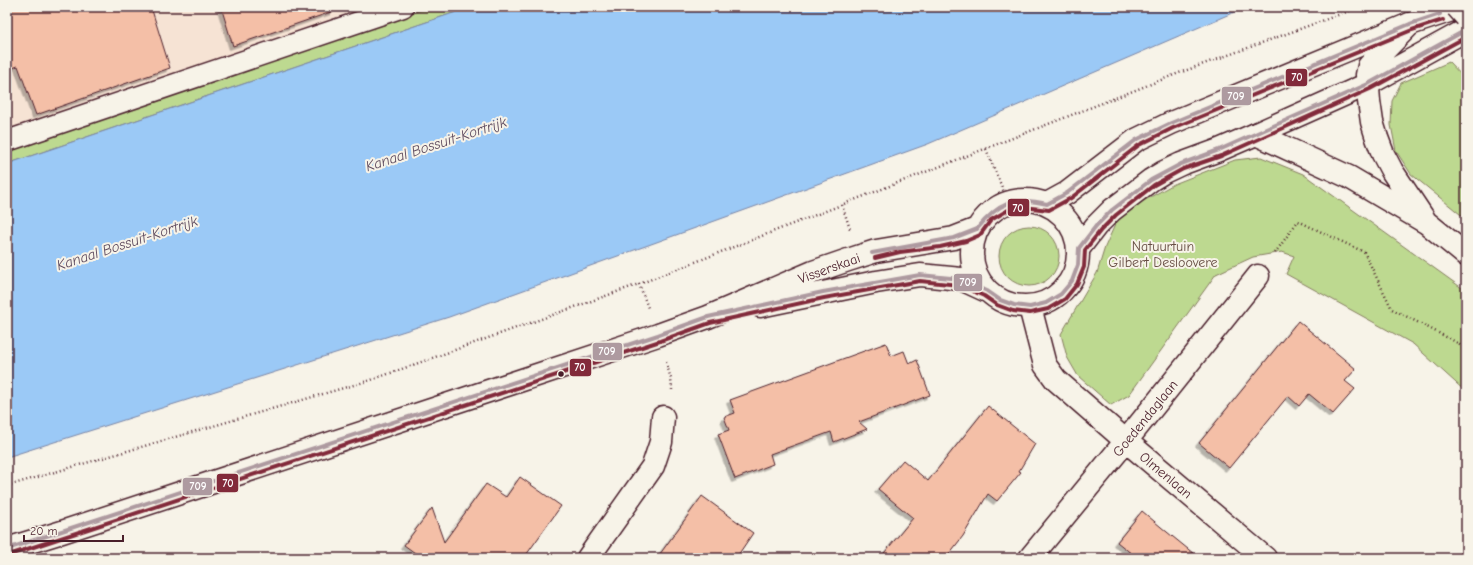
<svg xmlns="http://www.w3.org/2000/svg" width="1473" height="565" viewBox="0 0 1473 565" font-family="'Comic Neue',sans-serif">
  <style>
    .built { fill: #f6e3d4 }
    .green { fill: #bdd990; stroke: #847c5e }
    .water { fill: #9bc9f6; stroke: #7b85a5 }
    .building { fill: #f4bfa7; stroke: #4a1f2b; filter: url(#shadow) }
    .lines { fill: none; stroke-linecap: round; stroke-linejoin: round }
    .service-casing { stroke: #4a1f2b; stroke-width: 23 }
    .minor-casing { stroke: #4a1f2b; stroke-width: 25 }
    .tertiary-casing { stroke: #4a1f2b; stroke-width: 25 }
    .motorway-casing { stroke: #4a1f2b; stroke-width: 25 }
    .path { stroke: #4a1f2b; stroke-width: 2.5; stroke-dasharray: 1 3; stroke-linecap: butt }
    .service { stroke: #f7f3e8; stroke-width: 20 }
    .minor { stroke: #f7f3e8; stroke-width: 22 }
    .tertiary { stroke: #f7f3e8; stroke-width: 22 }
    .motorway { stroke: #f7f3e8; stroke-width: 22 }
    .motorway-bridge-casing { stroke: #4a1f2b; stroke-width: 25; stroke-linecap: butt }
    .motorway-bridge { stroke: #f7f3e8; stroke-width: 22 }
    .bus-1-casing { stroke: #f7f3e8; stroke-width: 7 }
    .bus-2-casing { stroke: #f7f3e8; stroke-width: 7 }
    .bus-1 { stroke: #ae9aa0; stroke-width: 4 }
    .bus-2 { stroke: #822a3a; stroke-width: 4 }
    .bus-dot { fill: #4a1f2b; stroke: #f7f3e8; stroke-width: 1.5 }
    .labels { text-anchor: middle; stroke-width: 4; stroke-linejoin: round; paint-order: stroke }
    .park-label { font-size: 14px; fill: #674e44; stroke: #f7f3e8 }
    .street-label { font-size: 14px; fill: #4a1f2b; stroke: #f7f3e8 }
    .water-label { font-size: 15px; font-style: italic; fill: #5e4a5e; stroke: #f7f3e8 }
    .line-badge { stroke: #f7f3e8; stroke-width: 1.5 }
    .badge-label { font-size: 11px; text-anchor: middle; font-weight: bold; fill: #fff }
  </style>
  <defs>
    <filter id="shadow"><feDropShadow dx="-3.5" dy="3.5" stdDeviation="0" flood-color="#0004"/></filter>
  </defs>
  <rect width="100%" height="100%" fill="#f7f3e8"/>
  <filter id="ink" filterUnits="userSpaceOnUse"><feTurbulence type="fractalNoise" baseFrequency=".025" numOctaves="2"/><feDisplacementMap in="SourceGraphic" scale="8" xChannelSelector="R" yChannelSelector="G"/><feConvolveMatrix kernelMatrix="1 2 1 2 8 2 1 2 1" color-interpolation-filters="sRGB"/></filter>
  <g filter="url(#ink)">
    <!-- built -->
    <path class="built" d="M 7,7 L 372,7 L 7,131 Z"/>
    <!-- green -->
    <path class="green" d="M 430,7 L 471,7 L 7,164 L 7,149 Z
      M 1449,62 L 1466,80 L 1466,219 L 1411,174 L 1396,151 L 1391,125 L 1392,101 L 1401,83 Z
      M 1261,157 L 1303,174 L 1466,291 L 1466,392 L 1413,344 L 1286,274 L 1294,256 L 1282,252 L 1253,257 L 1216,274 L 1129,395 L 1111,405 L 1078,376 L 1067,357 L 1061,334 L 1097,273 L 1105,247 L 1118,218 L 1136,205 L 1174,184 L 1235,160 Z
      M999 256a30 30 0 1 1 60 0a30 30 0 1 1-60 0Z"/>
    <!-- water -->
    <path class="water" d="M 471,7 L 1246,7 L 928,144 L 449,317 L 7,457 L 7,164 Z"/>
    <!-- building -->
    <path class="building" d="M 7,7 L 151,7 L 170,68 L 36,115 L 18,66 L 7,70 Z
      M 221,7 L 333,7 L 334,11 L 233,46 Z
      M 1298,321 L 1356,369 L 1345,381 L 1355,389 L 1333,414 L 1309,394 L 1299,406 L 1288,396 L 1229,468 L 1199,443 Z
      M 886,343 L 891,356 L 904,351 L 909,364 L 917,360 L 930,395 L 859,422 L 867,429 L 834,442 L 831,432 L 770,454 L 773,464 L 735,479 L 718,434 L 729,430 L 724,417 L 735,413 L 730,400 Z
      M 988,406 L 1035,444 L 1019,471 L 1021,472 L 997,501 L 988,494 L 963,536 L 946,558 L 880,558 L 913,518 L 878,489 L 903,460 L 928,481 Z
      M 520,477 L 561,506 L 524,558 L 422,558 L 404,545 L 432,508 L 444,542 L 486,484 L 506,497 Z
      M 702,496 L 753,533 L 736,558 L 657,558 Z
      M 1142,511 L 1167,532 L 1199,558 L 1137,558 L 1117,542 Z"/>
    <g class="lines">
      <!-- service casing -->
      <g class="service-casing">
        <path id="service" d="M 7,141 L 403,7"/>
      </g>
      <!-- minor casing -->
      <g class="minor-casing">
        <path id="minor" d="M 1030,307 L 1045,365 L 1056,380 L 1126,441 L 1265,558
          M 588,558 L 653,466 L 661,442 L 663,417
          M 1030,558 L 1126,441 L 1258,276"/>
      </g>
      <!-- tertiary casing -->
      <g class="tertiary-casing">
        <path id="tertiary" d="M972 253a53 53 0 1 1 106 0a53 53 0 1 1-106 0Z
          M 1047,204 L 1067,193 L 1136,140 L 1171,123 L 1410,24 L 1461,7
          M 1079,248 L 1096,226 L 1112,210 L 1151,180 L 1164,172 L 1181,164 L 1219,150 L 1256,134 L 1368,84 L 1466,30
          M 760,306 L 876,282 L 920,275 L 961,279 L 987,291
          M 7,549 L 62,532 L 658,335 L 708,317 L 813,272 L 848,260 L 876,251 L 954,238 L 977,229"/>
      </g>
      <!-- motorway casing -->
      <g class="motorway-casing">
        <path id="motorway" d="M 1410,24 L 1369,66 L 1367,75 L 1369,101 L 1372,122 L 1377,138 L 1383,154 L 1392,171 L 1424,219
          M 1256,134 L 1349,177 L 1427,223 L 1466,255"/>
      </g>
      <!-- path -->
      <path class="path" d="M 986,149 L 1008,202
        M 842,205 L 850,229
        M 1275,253 L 1298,221 L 1364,252 L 1392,309 L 1456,342 L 1466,350
        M 639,284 L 648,308
        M 666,362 L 671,379 L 672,390
        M 7,486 L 371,380 L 639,284 L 1179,73 L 1360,7"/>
      <!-- service -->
      <use href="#service" class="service"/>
      <!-- minor -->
      <use href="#minor" class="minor"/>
      <!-- tertiary -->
      <use href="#tertiary" class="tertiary"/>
      <!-- motorway -->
      <use href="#motorway" class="motorway"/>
      <!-- motorway-bridge casing -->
      <g class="motorway-bridge-casing">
        <path id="motorway-bridge" d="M 1457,7 L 1466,17"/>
      </g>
      <!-- motorway-bridge -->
      <use href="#motorway-bridge" class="motorway-bridge"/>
      <!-- bus-1 casing -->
      <g class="bus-1-casing">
        <path id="bus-1" d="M 1047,204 L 1067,193 L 1136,140 L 1171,123 L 1410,24 L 1440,14
          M 977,229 C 998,203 1014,196 1047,204
          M 872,253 L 954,238 L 977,229
          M 7,549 L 658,335 L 708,317 L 823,292 L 920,275 L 961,279 L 987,291 L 1000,300 L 1014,305 L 1030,307 L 1046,303 L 1061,294 L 1072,281 L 1078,265 L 1079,248 L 1096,226 L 1112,210 L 1151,180 L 1181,164 L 1219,150 L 1368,84 L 1466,30"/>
      </g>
      <!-- bus-2 casing -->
      <g class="bus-2-casing">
        <path id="bus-2" d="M 875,258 L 900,252 L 940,247 L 966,241 L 980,235 L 991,220 L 1010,209 L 1023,207 L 1049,210 L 1071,198 L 1139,145 L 1173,128 L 1412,30 L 1443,20
          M 9,555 L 660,341 L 710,323 L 824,298 L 920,281 L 959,285 L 984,296 L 997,305 L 1013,311 L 1030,313 L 1048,309 L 1065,299 L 1077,284 L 1084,267 L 1085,250 L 1101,230 L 1116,215 L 1154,185 L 1183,169 L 1221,156 L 1370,89 L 1466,37"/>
      </g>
      <!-- bus-1 -->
      <use href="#bus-1" class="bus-1"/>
      <!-- bus-2 -->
      <use href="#bus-2" class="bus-2"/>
    </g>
  </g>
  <!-- markers -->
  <circle class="bus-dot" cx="561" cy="374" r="3.5"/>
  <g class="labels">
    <!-- park labels -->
    <g class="park-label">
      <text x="1163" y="251">Natuurtuin<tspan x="1163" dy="16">Gilbert Desloovere</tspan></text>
    </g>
    <!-- street labels -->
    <g class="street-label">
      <text transform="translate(829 268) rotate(-20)" y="5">Visserskaai</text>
      <text transform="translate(1145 418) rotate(-51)" y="5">Goedendaglaan</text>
      <text transform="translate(1166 475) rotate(40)" y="5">Olmenlaan</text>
    </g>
    <!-- water labels -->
    <g class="water-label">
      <text transform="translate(436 144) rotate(-18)" y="5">Kanaal Bossuit-Kortrijk</text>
      <text transform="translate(127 243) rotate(-18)" y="5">Kanaal Bossuit-Kortrijk</text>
    </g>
  </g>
  <g class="line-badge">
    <rect x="1285" y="68" width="23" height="19" rx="4" fill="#822a3a"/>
    <rect x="1221" y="86" width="31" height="20" rx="4" fill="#ae9aa0"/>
    <rect x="1007" y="198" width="23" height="19" rx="4" fill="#822a3a"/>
    <rect x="953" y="273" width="30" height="19" rx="4" fill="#ae9aa0"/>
    <rect x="592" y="342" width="31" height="19" rx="4" fill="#ae9aa0"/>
    <rect x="569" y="358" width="23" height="19" rx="4" fill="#822a3a"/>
    <rect x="216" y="473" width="23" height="20" rx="4" fill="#822a3a"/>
    <rect x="182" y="477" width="31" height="19" rx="4" fill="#ae9aa0"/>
  </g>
  <g class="badge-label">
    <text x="1297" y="81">70</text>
    <text x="1236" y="100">709</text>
    <text x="1018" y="212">70</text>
    <text x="968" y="286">709</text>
    <text x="607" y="355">709</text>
    <text x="580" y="371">70</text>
    <text x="228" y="487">70</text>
    <text x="198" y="490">709</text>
  </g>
  <!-- margin -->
  <rect width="1473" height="565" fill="none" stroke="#f7f3e8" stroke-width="24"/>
  <rect x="12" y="12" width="1449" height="541" fill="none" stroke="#4a1f2b" stroke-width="1.5" filter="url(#ink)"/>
  <!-- scale -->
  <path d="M24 535v6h99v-6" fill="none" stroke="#4a1f2b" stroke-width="2"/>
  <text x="30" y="535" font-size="12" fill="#4a1f2b" stroke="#f7f3e8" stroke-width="3" paint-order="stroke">20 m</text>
</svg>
